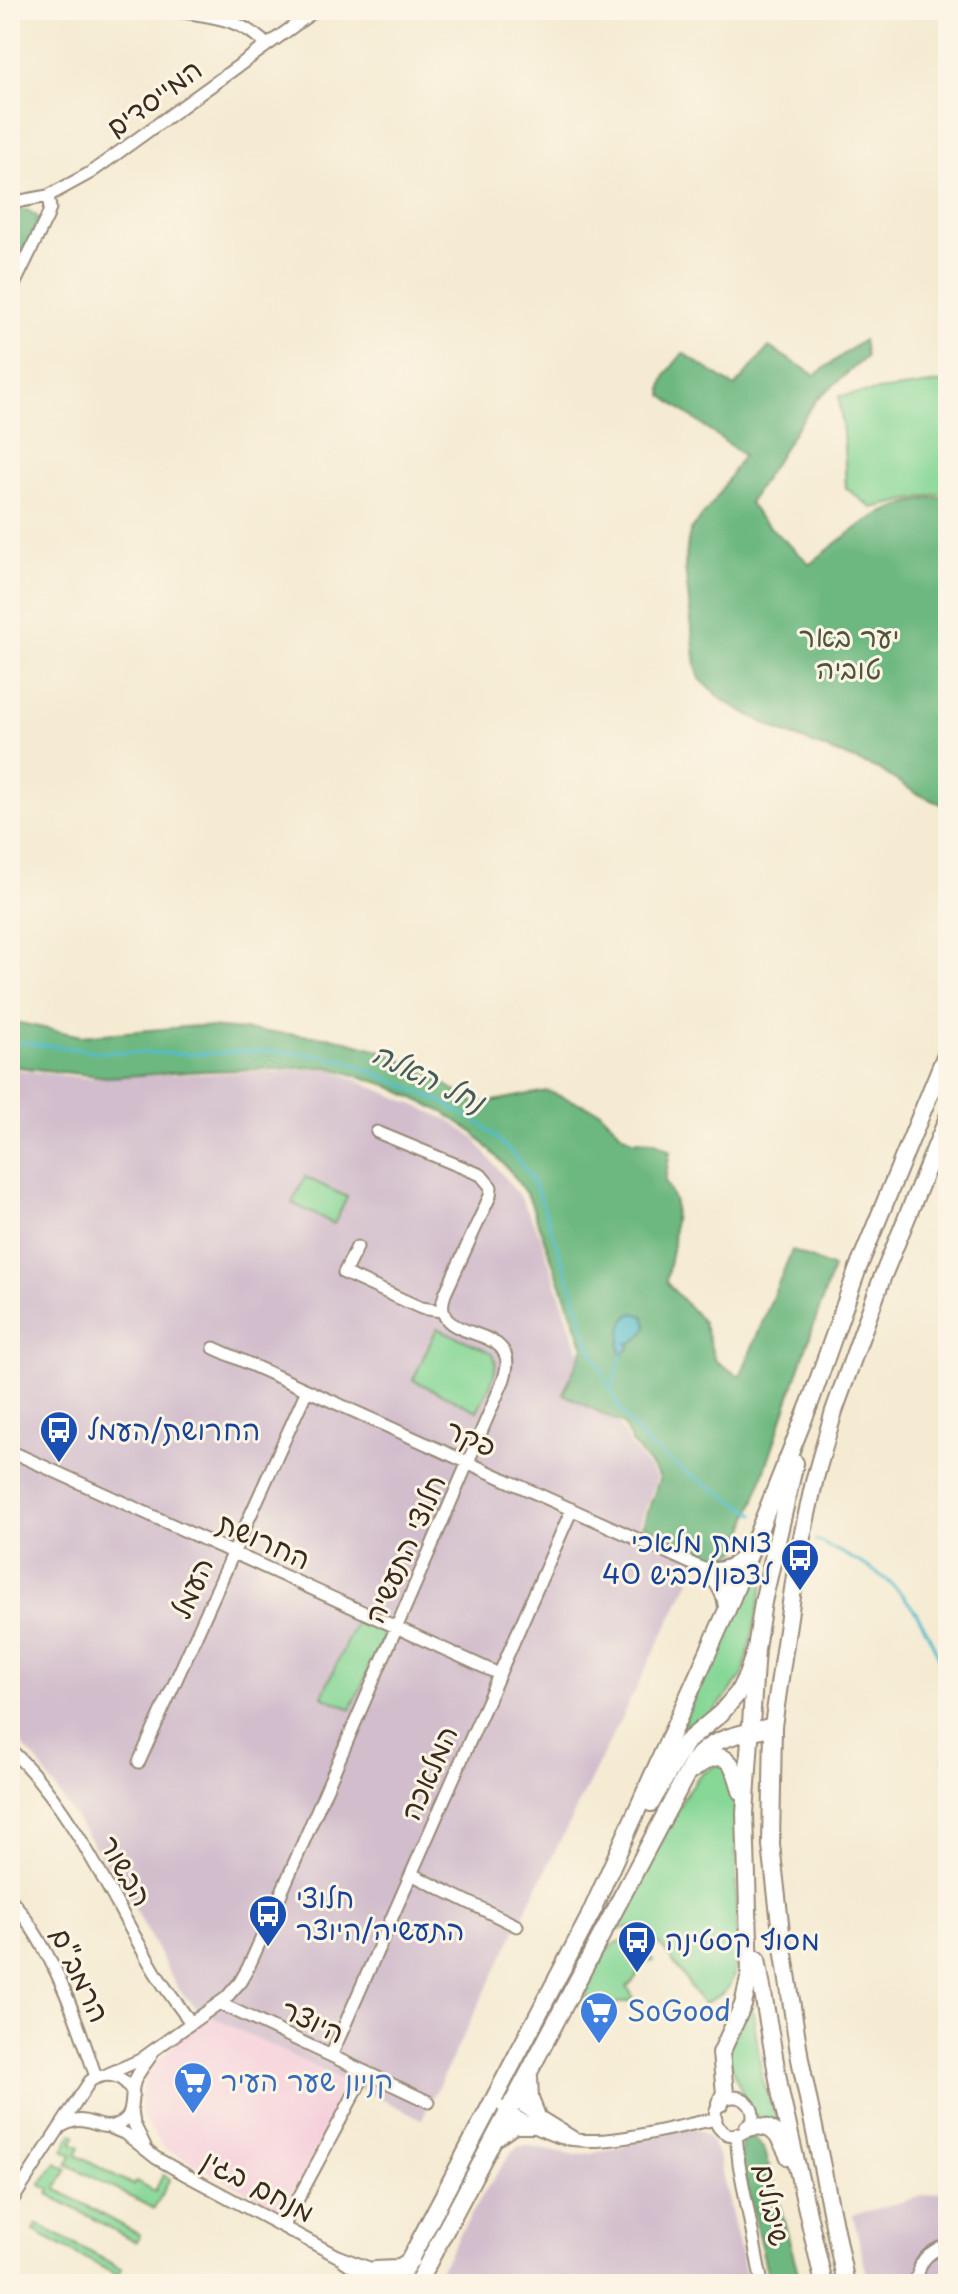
<svg xmlns="http://www.w3.org/2000/svg" width="958" height="2294" viewBox="0 0 958 2294" font-family="'Playpen Sans','Playpen Sans Hebrew',sans-serif">
  <style>
    .built { fill: #f5cfdb }
    .industrial { fill: #d1bdcc }
    .green { fill: #87d797; stroke: #61805a; stroke-width: 2 }
    .forest { fill: #6db880; stroke: #54714f; stroke-width: 2 }
    .water { fill: #51bccc; stroke: #467375; stroke-width: 2 }
    .lines { fill: none; stroke-linecap: round; stroke-linejoin: round }
    .stream { stroke: #51bccc; stroke-width: 3 }
    .minor-casing { stroke: #988a78; stroke-width: 15 }
    .highway-casing { stroke: #988a78; stroke-width: 20 }
    .minor { stroke: #fff; stroke-width: 11 }
    .highway { stroke: #fff; stroke-width: 16 }
    .labels { text-anchor: middle; stroke-width: 6; stroke-linejoin: round; paint-order: stroke }
    .street-label { font-size: 28px; fill: #3b2a1e; stroke: #fcf5e5 }
    .park-label { font-size: 28px; fill: #4e553c; stroke: #fcf5e5 }
    .transit-label { font-size: 28px; fill: #164399; stroke: #fcf5e5; text-anchor: start }
    .shop-label { font-size: 28px; fill: #366cbe; stroke: #fcf5e5; text-anchor: start }
    .water-label { font-size: 30px; font-style: italic; fill: #435d5b; stroke: #fcf5e5 }
  </style>
  <rect width="100%" height="100%" fill="#fcf5e5"/>
  <filter id="ink" filterUnits="userSpaceOnUse"><feTurbulence type="fractalNoise" baseFrequency=".0125" numOctaves="2"/><feDisplacementMap in="SourceGraphic" scale="16" xChannelSelector="R" yChannelSelector="G"/><feConvolveMatrix kernelMatrix="1 2 1 2 8 2 1 2 1" color-interpolation-filters="sRGB"/></filter>
  <filter id="wash" filterUnits="userSpaceOnUse"><feTurbulence type="fractalNoise" baseFrequency=".006" numOctaves="4" result="noise"/><feDisplacementMap in="SourceGraphic" scale="32" xChannelSelector="R" yChannelSelector="G"/><feGaussianBlur stdDeviation="1.8" result="paint"/><feColorMatrix in="noise" values="0 0 0 0 0 0 0 0 0 0 0 0 0 0 0 0 0 1.4 0 .05"/><feComposite in="paint" operator="in"/></filter>
  <g filter="url(#wash)">
    <rect width="100%" height="100%" fill="#f5ebd3"/>
    <!-- built -->
    <path class="built" d="M 220,2016 L 357,2075 L 283,2211 L 164,2148 L 152,2132 L 143,2117 L 140,2099 L 146,2073 L 188,2030 L 200,2022 Z"/>
    <!-- industrial -->
    <path class="industrial" d="M 10,1069 L 86,1078 L 331,1069 L 447,1119 L 474,1138 L 522,1200 L 540,1235 L 581,1358 L 632,1448 L 657,1478 L 639,1526 L 702,1556 L 422,2119 L 196,2009 L 177,1987 L 130,1899 L 36,1760 L 10,1732 Z
      M 692,2126 L 708,2136 L 718,2155 L 748,2284 L 431,2284 L 485,2191 L 512,2151 L 520,2146 L 530,2146 L 576,2155 L 606,2151 Z
      M 948,2189 L 948,2284 L 869,2284 L 853,2215 Z"/>
    <!-- green -->
    <path class="green" d="M 948,382 L 948,492 L 872,508 L 846,488 L 844,442 L 839,396 Z
      M 305,1177 L 347,1197 L 334,1224 L 292,1203 Z
      M 437,1328 L 493,1353 C 502,1371 485,1394 477,1411 L 413,1380 Z
      M 773,1505 L 781,1506 L 743,1675 L 661,1778 Z
      M 356,1621 L 385,1634 L 351,1709 L 322,1696 Z
      M 716,1765 L 724,1766 L 734,1786 L 736,1801 L 736,1963 C 732,1990 726,1993 703,2004 C 686,1983 659,1930 631,1928 C 625,1927 617,1930 612,1931 L 688,1790 L 699,1776 Z
      M 626,1940 C 640,1941 646,1950 653,1961 L 640,1963 C 640,1972 635,1981 627,1986 L 635,2000 L 598,2007 L 590,2005 L 586,1996 L 587,1990 C 596,1971 603,1943 626,1940 Z
      M 751,1998 L 763,2084 L 782,2130 C 775,2127 764,2124 758,2120 C 748,2111 729,2064 729,2050 C 728,2039 746,2009 751,1998 Z
      M 72,2133 L 76,2135 L 72,2143 L 80,2147 L 76,2155 L 133,2185 L 136,2181 L 155,2191 L 163,2175 L 170,2179 L 154,2209 L 67,2164 L 72,2155 L 63,2150 Z
      M 56,2163 L 67,2169 L 56,2189 L 140,2235 L 136,2242 L 48,2194 L 50,2190 L 40,2185 Z
      M 37,2224 L 122,2269 L 118,2276 L 34,2231 Z"/>
    <!-- forest -->
    <path class="forest" d="M 10,210 L 27,210 L 37,216 L 38,222 L 10,275 Z
      M 863,340 L 866,357 L 817,399 L 795,430 L 749,503 L 759,517 L 810,564 C 860,525 882,503 948,496 L 948,807 L 916,793 L 878,769 L 777,730 L 724,701 L 700,679 L 696,666 L 685,566 L 688,541 L 691,530 L 715,500 L 743,455 L 663,396 C 658,379 674,365 683,353 L 735,387 L 769,347 L 815,375 Z
      M 10,1021 L 81,1036 L 196,1026 L 336,1038 L 386,1052 L 423,1071 L 477,1104 L 547,1091 L 600,1111 L 621,1133 L 632,1140 L 654,1141 L 670,1151 L 665,1181 L 675,1202 L 673,1244 L 666,1282 L 703,1322 L 715,1360 L 740,1377 L 792,1250 L 833,1268 L 738,1550 L 728,1557 L 713,1557 L 643,1525 L 660,1477 L 632,1443 L 623,1424 L 563,1394 L 584,1347 L 529,1198 L 511,1172 L 473,1132 L 443,1112 L 387,1085 L 329,1067 L 204,1071 L 107,1077 L 10,1066 Z
      M 753,2136 L 765,2151 L 801,2284 L 770,2284 L 740,2158 L 742,2142 Z"/>
    <!-- water -->
    <path class="water" d="M 634,1313 L 644,1316 L 647,1326 C 644,1334 636,1343 627,1343 L 631,1346 L 621,1356 L 619,1342 L 621,1341 C 620,1329 622,1317 634,1313 Z"/>
    <g class="lines">
      <!-- stream -->
      <path class="stream" d="M 10,1041 L 102,1052 L 194,1054 L 257,1051 L 300,1053 L 345,1060 L 442,1102 L 484,1126 L 511,1152 L 528,1173 L 540,1197 L 574,1293 L 588,1342 L 620,1410 L 645,1443 L 683,1470 L 755,1514
        M 612,1391 L 621,1356
        M 816,1540 C 874,1569 904,1581 932,1642 C 939,1656 945,1674 946,1689 C 947,1724 943,1759 948,1794"/>
    </g>
  </g>
  <g filter="url(#ink)">
    <g class="lines">
      <!-- minor casing -->
      <g class="minor-casing">
        <path id="minor" d="M 171,10 C 211,17 237,16 267,45
          M 10,203 L 48,196 L 90,173 L 316,10
          M 10,293 L 48,215 L 50,208 L 48,196
          M 357,1247 L 344,1273 L 421,1308 L 442,1311
          M 214,1348 L 708,1571
          M 10,1451 L 499,1674
          M 10,1749 C 75,1811 110,1896 155,1972 C 166,1990 179,2006 191,2023
          M 139,1762 L 307,1390
          M 411,1874 L 517,1926
          M 10,1898 C 53,1950 75,2014 96,2077
          M 219,2003 L 429,2102
          M 331,2056 L 572,1509
          M 108,2074 L 140,2060 L 226,1998 L 240,1982 L 248,1968 L 267,1926 L 504,1379 C 506,1372 509,1361 505,1354 C 493,1326 429,1338 445,1294 L 490,1196 L 491,1187 L 481,1175 L 377,1132
          M715 2116a19 19 0 1 1 38 0a19 19 0 1 1-38 0Z
          M 510,2101 L 522,2106 L 574,2138
          M 503,2107 L 508,2112 C 524,2121 545,2134 563,2138 C 606,2148 672,2127 716,2119
          M 132,2110 L 134,2124 L 145,2146
          M 62,2126 C 87,2111 95,2132 116,2125 C 137,2118 129,2099 134,2083 C 137,2073 145,2064 151,2056
          M 109,2127 L 126,2134 L 156,2158 L 188,2176 L 337,2256 L 369,2268 L 399,2284
          M 736,2134 L 739,2164 L 762,2284
          M 10,2204 L 90,2081 C 107,2070 125,2075 133,2094
          M 283,2227 L 366,2072
          M 344,2261 L 378,2284
          M 917,2284 C 917,2261 928,2252 948,2244"/>
      </g>
      <!-- highway casing -->
      <g class="highway-casing">
        <path id="highway" d="M 708,1571 C 724,1572 736,1567 746,1555
          M 708,1571 C 719,1582 727,1594 727,1610
          M 694,1769 C 723,1745 734,1760 741,1791
          M 651,1803 L 685,1743 L 721,1713 L 738,1693 L 747,1675 L 756,1649
          M 589,1917 L 727,1610 L 810,1403 L 858,1268 L 948,1049
          M 757,1959 L 781,2096 L 824,2284
          M 529,2077 L 530,2099 L 536,2114
          M 720,2103 L 725,2093 L 721,2053 L 743,2005 L 750,1974 L 745,1814 L 756,1649 L 763,1602 L 795,1463
          M 748,2128 C 773,2121 780,2137 789,2157
          M 497,2137 L 514,2125 L 533,2125
          M 374,2270 L 397,2269 L 411,2260
          M 397,2284 L 594,1908
          M 417,2284 L 694,1760 C 717,1734 742,1735 773,1726
          M 846,2284 L 800,2059 L 782,1941 L 771,1845 L 773,1726 L 798,1555 L 815,1478 L 834,1411 L 882,1278 L 948,1117"/>
      </g>
      <!-- minor -->
      <use href="#minor" class="minor"/>
      <!-- highway -->
      <use href="#highway" class="highway"/>
    </g>
  </g>
  <!-- icons -->
  <defs>
    <g id="bus-pin" transform="scale(2)"><path d="M0 17L-7.5 6A9.5 9.5 0 1 1 7.5 6Z" fill="#1a4fb4" stroke="#fcf5e5"/><path d="M-5-6H5V4H4V6H2V4H-2V6H-4V4H-5ZM-3.5-4V0h7V-4ZM-3.5 1.2v1.5H-2V1.2ZM2 1.2v1.5H3.5V1.2Z" fill="#fff"/></g>
    <g id="supermarket-pin" transform="scale(2)"><path d="M0 17L-7.5 6A9.5 9.5 0 1 1 7.5 6Z" fill="#3f7fe0" stroke="#fcf5e5"/><path d="M-6-5.5h2.5l.6 2H6L4.5 2H-2.5L-4.4-4H-6ZM-1.5 3.2a1.3 1.3 0 1 0 .1 0ZM3 3.2a1.3 1.3 0 1 0 .1 0Z" fill="#fff"/></g>
  </defs>
  <g fill-rule="evenodd">
    <use href="#bus-pin" x="59" y="1430"/>
    <use href="#bus-pin" x="800" y="1558"/>
    <use href="#bus-pin" x="268" y="1914"/>
    <use href="#bus-pin" x="637" y="1940"/>
    <use href="#supermarket-pin" x="599" y="2011"/>
    <use href="#supermarket-pin" x="193" y="2081"/>
  </g>
  <g class="labels">
    <!-- street labels -->
    <g class="street-label">
      <text transform="translate(154 98) rotate(-36)" y="10">המייסדים</text>
      <text transform="translate(471 1438) rotate(24)" y="10">פקר</text>
      <text transform="translate(264 1541) rotate(24)" y="10">החרושת</text>
      <text transform="translate(405 1549) rotate(-66)" y="10">חלוצי התעשיה</text>
      <text transform="translate(192 1588) rotate(-66)" y="10">העמל</text>
      <text transform="translate(429 1773) rotate(-66)" y="10">המלאכה</text>
      <text transform="translate(126 1871) rotate(60)" y="10">הבשור</text>
      <text transform="translate(80 1975) rotate(65)" y="10">הרמב"ם</text>
      <text transform="translate(313 2021) rotate(25)" y="10">היוצר</text>
      <text transform="translate(258 2186) rotate(28)" y="10">מנחם בגין</text>
      <text transform="translate(772 2205) rotate(79)" y="10">שיבולים</text>
    </g>
    <!-- park labels -->
    <g class="park-label">
      <text x="849" y="647">יער באר<tspan x="849" dy="32">טוביה</tspan></text>
    </g>
    <!-- transit labels -->
    <g class="transit-label">
      <text x="87" y="1440">החרושת/העמל</text>
      <text x="772" y="1552" text-anchor="end">צומת מלאכי<tspan x="772" dy="32">לצפון/כביש 40</tspan></text>
      <text x="296" y="1908">חלוצי<tspan x="296" dy="32">התעשיה/היוצר</tspan></text>
      <text x="665" y="1950">מסוף קסטינה</text>
    </g>
    <!-- shop labels -->
    <g class="shop-label">
      <text x="627" y="2021">SoGood</text>
      <text x="221" y="2091">קניון שער העיר</text>
    </g>
    <!-- water labels -->
    <g class="water-label">
      <text transform="translate(428 1078) rotate(26)" y="10">נחל האלה</text>
    </g>
  </g>
  <!-- margin -->
  <rect width="958" height="2294" fill="none" stroke="#fcf5e5" stroke-width="40"/>
</svg>
